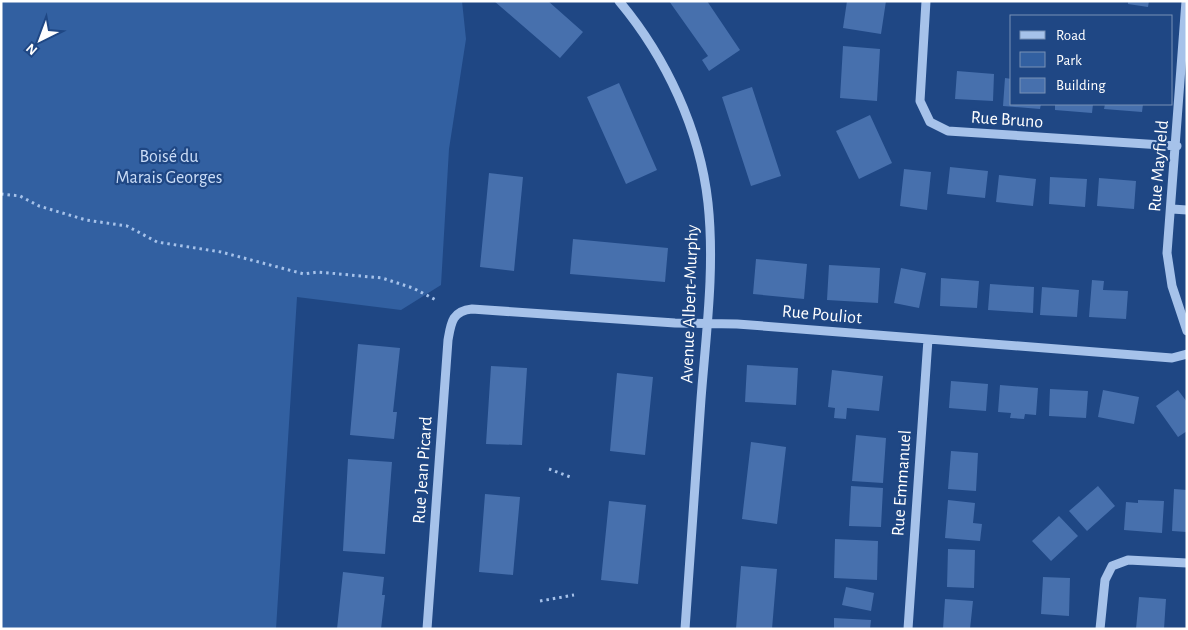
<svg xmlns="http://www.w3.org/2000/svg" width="1188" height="630" viewBox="0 0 1188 630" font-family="'Alegreya Sans',sans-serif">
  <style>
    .green { fill: #3260a1 }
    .building { fill: #4770ad }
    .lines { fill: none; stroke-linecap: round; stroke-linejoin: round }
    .path { stroke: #a6c2ea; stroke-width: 3; stroke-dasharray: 2.5 4; stroke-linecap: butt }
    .minor { stroke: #a6c2ea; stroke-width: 9 }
    .labels { text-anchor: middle; stroke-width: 4.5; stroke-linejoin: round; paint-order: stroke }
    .street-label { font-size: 18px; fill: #fff; stroke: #1f4784 }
    .park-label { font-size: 18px; fill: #cbddf7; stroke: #1f4784 }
  </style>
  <rect width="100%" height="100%" fill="#1f4784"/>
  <!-- green -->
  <path class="green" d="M 1,1 L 462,1 L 466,39 L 449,149 L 441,285 L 401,310 L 297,297 L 276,629 L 1,629 Z"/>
  <!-- building -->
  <path class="building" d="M 494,1 L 548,1 L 583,32 L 560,58 Z
    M 669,1 L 707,1 L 740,50 L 709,71 L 702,60 L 708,56 Z
    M 847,1 L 886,1 L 881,34 L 843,28 Z
    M 1128,1 L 1149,1 L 1148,7 L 1128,4 Z
    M 843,46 L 880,49 L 877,101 L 840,98 Z
    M 957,71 L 994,74 L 993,101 L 955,99 Z
    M 1005,78 L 1012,79 L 1012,104 L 1041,104 L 1040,109 L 1003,106 Z
    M 619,83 L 657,170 L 626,184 L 587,97 Z
    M 752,87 L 781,176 L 751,186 L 722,97 Z
    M 1055,104 L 1093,104 L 1092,113 L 1055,110 Z
    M 1105,104 L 1143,104 L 1142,112 L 1104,109 Z
    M 870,115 L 892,163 L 859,179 L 836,131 Z
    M 950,167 L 988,171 L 985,198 L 947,194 Z
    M 904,169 L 931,172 L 927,210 L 900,206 Z
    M 489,173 L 523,177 L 514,271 L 480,267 Z
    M 999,175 L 1036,179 L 1033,206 L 996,202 Z
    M 1050,177 L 1087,179 L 1085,207 L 1049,204 Z
    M 1099,178 L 1136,181 L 1134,209 L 1097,206 Z
    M 573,239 L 668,248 L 665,282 L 570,274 Z
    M 756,259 L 807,264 L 804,299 L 753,294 Z
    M 829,265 L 880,268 L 878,303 L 827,300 Z
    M 901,268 L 926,273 L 919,308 L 894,303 Z
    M 941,278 L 979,281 L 977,308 L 940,306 Z
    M 1092,280 L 1104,281 L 1103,290 L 1128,291 L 1126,319 L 1089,317 Z
    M 990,284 L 1034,287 L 1033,313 L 988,310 Z
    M 1042,287 L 1079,290 L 1077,317 L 1040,315 Z
    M 358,344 L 400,348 L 393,412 L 397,412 L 394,439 L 350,435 Z
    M 747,365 L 798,368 L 796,405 L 745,402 Z
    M 491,366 L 527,368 L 522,445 L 486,444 Z
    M 832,370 L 883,376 L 879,411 L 847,408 L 846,419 L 834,418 L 835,408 L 828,407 Z
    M 617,373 L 653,377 L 645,455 L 610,451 Z
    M 951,381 L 988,384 L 986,411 L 949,408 Z
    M 1000,385 L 1038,388 L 1036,415 L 1025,414 L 1024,419 L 1010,418 L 1011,413 L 998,412 Z
    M 1050,389 L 1088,391 L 1086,418 L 1049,416 Z
    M 1103,390 L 1139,397 L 1134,424 L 1098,417 Z
    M 1178,390 L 1187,402 L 1187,431 L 1178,437 L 1156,406 Z
    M 856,435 L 886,438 L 883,483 L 852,481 Z
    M 751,442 L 786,447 L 777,524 L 742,519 Z
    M 951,451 L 978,453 L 976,491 L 948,489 Z
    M 348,459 L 392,462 L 385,554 L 343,551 Z
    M 851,486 L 883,488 L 881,527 L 849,526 Z
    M 1098,486 L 1115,506 L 1087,531 L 1069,511 Z
    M 1174,489 L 1187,490 L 1187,532 L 1172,531 Z
    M 485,494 L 520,497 L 513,575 L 479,572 Z
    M 948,500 L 975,503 L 973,523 L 982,524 L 980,541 L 945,538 Z
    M 1138,500 L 1164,501 L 1162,533 L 1124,530 L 1126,502 L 1138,503 Z
    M 609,501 L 646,505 L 638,584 L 601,580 Z
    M 1059,516 L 1078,536 L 1051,561 L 1032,541 Z
    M 835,539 L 878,541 L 877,580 L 834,578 Z
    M 948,549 L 975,550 L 974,588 L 947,587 Z
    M 741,566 L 777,569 L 772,629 L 736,629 Z
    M 343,572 L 384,577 L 382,595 L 385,595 L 381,629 L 337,629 Z
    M 1043,577 L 1070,578 L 1069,616 L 1041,614 Z
    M 846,587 L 874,593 L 871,611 L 842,605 Z
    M 1139,597 L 1166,599 L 1164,629 L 1136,629 Z
    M 945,599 L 973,601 L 970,629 L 943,629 Z
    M 834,618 L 871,620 L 870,629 L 834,629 Z"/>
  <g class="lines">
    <!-- path -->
    <path class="path" d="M 1,194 L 20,196 L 39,206 L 86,220 L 127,226 L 157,242 L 221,252 L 304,274 L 318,272 L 382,278 L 413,288 L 436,300
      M 549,469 L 573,478
      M 540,601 L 574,595"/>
    <!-- minor -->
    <path class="minor" d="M 619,1 C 666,57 700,130 708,203 C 715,268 706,334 701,399 C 696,475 691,552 685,629
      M 926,1 L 920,101 L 930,122 L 948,131 L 1177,146
      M 1186,1 L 1167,253 L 1172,286 L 1187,331
      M 1172,209 L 1187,210
      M 427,629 L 448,340 C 451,323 452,311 472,309 L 675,323 L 737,324 L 1172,358 L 1187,354
      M 908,629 L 928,339
      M 1100,629 L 1105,580 L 1112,566 L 1128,560 L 1187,563"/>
  </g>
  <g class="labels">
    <!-- street labels -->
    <g class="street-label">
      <text transform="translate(1007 119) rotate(4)" y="6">Rue Bruno</text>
      <text transform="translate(1158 166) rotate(-85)" y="6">Rue Mayfield</text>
      <text transform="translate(689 304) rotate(-88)" y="6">Avenue Albert-Murphy</text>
      <text transform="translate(822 314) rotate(5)" y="6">Rue Pouliot</text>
      <text transform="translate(422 470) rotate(-86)" y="6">Rue Jean Picard</text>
      <text transform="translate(901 483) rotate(-86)" y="6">Rue Emmanuel</text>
    </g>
    <!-- park labels -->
    <g class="park-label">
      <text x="169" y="162">Boisé du<tspan x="169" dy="21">Marais Georges</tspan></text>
    </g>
  </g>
  <!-- border -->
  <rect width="1188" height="630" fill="none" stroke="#ffffff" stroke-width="5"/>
  <!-- legend -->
  <rect x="1010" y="15" width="162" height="90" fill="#1f4784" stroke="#7991b5"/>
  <rect x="1020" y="31" width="25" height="8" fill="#a6c2ea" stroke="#7991b5"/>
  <text x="1056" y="40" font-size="15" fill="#ffffff">Road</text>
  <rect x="1020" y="52" width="25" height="15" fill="#3260a1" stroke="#7991b5"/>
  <text x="1056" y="65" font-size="15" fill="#ffffff">Park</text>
  <rect x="1020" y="78" width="25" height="15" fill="#4770ad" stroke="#7991b5"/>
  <text x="1056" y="90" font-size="15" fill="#ffffff">Building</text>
  <!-- north arrow -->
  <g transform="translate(40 40) rotate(222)" stroke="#1f4784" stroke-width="4" paint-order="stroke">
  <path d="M0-4L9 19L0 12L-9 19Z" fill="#ffffff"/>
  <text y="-8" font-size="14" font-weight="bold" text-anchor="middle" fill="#ffffff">N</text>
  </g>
</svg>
